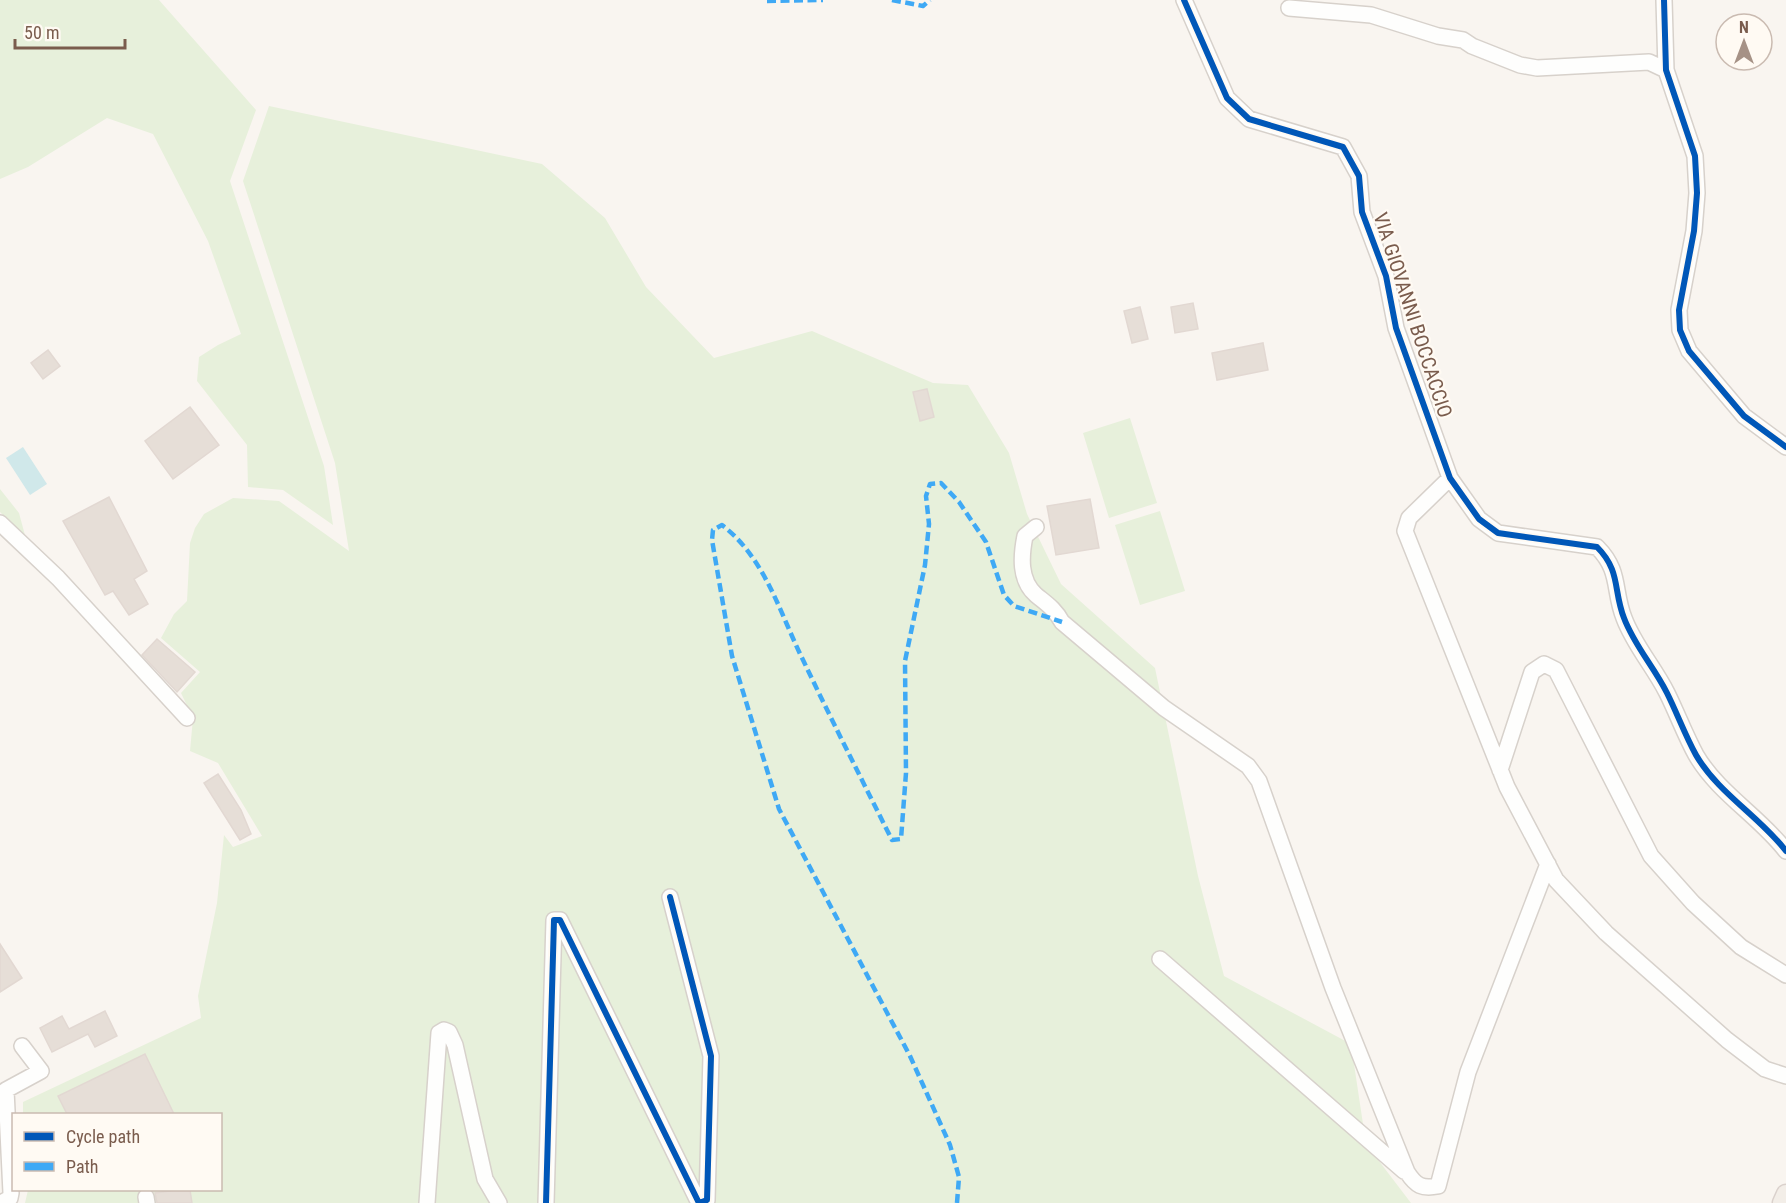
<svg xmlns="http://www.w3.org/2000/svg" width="1786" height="1203" viewBox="0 0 1786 1203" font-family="'Roboto Condensed',sans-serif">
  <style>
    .green { fill: #e7f0db }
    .water { fill: #d0e8ea }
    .building { fill: #e6ded7; stroke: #e2d8d2; stroke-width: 1.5 }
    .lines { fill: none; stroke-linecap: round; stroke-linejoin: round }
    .minor-casing { stroke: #d7d1cb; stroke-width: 18 }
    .major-casing { stroke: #dad1cc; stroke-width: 21 }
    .minor { stroke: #fefefd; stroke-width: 15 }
    .major { stroke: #f3eee8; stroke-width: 18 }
    .quiet { stroke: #3fa9f5; stroke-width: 4.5; stroke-dasharray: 9 4.5; stroke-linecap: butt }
    .cycleway-casing { stroke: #fffaf3; stroke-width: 10 }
    .cycleway { stroke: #0057b8; stroke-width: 6 }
    .labels { text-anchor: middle; stroke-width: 4.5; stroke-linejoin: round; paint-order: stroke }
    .street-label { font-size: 20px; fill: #7a5c4d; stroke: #fffaf3 }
  </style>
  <rect width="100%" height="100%" fill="#f9f5f0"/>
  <!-- green -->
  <path class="green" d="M 0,0 L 159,0 L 256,110 L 230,181 L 324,466 L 333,525 L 283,490 L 248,487 L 247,445 L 197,381 L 199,357 L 218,345 L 241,334 L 208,241 L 153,134 L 107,118 L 28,167 L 0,179 Z
    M 269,106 L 542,164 L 605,218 L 646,287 L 714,358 L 812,331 L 933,383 L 968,385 L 1009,453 L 1027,514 L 1061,584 L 1155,668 L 1198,876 L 1224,976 L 1351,1044 L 1366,1144 L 1411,1203 L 25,1203 L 28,1190 L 220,1190 L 220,1114 L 23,1114 L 23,1102 L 201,1018 L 198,996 L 217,903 L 224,835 L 233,847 L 262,836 L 218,763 L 190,751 L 193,718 L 181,693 L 200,672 L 161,638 L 174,614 L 187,601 L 190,543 L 195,528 L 204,514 L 233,498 L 279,501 L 349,551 L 335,463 L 243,181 Z
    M 1130,418 L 1157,503 L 1109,518 L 1083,433 Z
    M 0,489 L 19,513 L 26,539 L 0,512 Z
    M 1160,511 L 1185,591 L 1140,605 L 1115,525 Z"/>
  <!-- water -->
  <path class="water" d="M 23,447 L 47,484 L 30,495 L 6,458 Z"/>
  <!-- building -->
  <path class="building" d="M 1193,303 L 1198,329 L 1175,333 L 1171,307 Z
    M 1140,307 L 1148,339 L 1132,343 L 1124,311 Z
    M 1263,343 L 1268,370 L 1217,380 L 1212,353 Z
    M 48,350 L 60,366 L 43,379 L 31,363 Z
    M 927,389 L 934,417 L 920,421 L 913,392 Z
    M 190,407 L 219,445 L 173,479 L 145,441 Z
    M 109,497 L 147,571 L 134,579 L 148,604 L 129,615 L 113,591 L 105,595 L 63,521 Z
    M 1090,499 L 1099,548 L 1056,555 L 1047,506 Z
    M 157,639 L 195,672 L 177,692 L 142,655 Z
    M 218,774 L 241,810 L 251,834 L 240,840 L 204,783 Z
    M 0,944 L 22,978 L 0,992 Z
    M 105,1011 L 117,1036 L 95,1047 L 88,1034 L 52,1052 L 40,1028 L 62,1016 L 69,1029 Z
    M 145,1054 L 174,1114 L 67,1114 L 58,1096 Z
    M 177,1190 L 190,1190 L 192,1203 L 157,1203 L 155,1193 Z"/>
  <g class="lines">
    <!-- minor casing -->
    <g class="minor-casing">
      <path id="minor" d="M 1184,0 L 1227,98 L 1249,119 L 1343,147 L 1359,176 L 1362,212 L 1386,276 L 1396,328 L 1450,478 L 1479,519 L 1498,533 L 1597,547 C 1621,571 1613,590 1624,618 C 1634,645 1654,667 1667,693 C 1677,713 1685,735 1696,755 C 1718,793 1760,817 1786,851
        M 1664,0 L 1666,70 L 1695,156 L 1697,193 L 1694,231 L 1679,310 L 1680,330 L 1689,351 L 1744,416 L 1786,447
        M 1289,8 L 1371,15 L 1438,36 L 1463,40 L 1472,46 L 1520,65 L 1537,68 L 1649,62 L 1666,70
        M 1450,478 L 1409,518 L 1405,531 L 1507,787 L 1556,880 L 1606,933 L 1727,1040 L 1765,1069 L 1786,1076
        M 0,523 L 58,578 L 187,718
        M 1036,527 L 1025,536 C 1021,556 1019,580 1036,595 C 1047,604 1055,609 1062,622 L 1164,708 L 1248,766 L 1259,781 L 1333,988 L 1407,1172 C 1416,1186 1422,1189 1438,1186 L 1468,1072 L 1548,864
        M 1500,770 L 1532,672 L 1544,664 L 1556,670 L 1651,856 L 1693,903 L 1741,947 L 1786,975
        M 1160,959 L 1404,1171
        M 146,1197 L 147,1203
        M 1,1203 L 10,1198 L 11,1193 L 6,1090 L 41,1071 L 22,1046
        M 427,1203 L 439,1033 L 444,1030 L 449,1032 L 455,1045 L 485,1179 L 499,1203
        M 546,1203 L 554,920 L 560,920 L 699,1203 L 707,1200 L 711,1056 L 670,897"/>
    </g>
    <!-- major casing -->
    <g class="major-casing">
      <path id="major" d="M 1782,1203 L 1786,1194"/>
    </g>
    <!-- minor -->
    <use href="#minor" class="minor"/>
    <!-- major -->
    <use href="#major" class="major"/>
    <!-- quiet -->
    <path class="quiet" d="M 892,0 L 923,6 L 930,0
      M 767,1 L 823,0
      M 957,1203 L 959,1177 L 950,1145 L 910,1056 L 779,809 L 732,656 L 712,540 L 713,530 L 722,525 C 766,559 780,614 804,662 C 832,721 862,780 892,840 L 901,839 L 906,773 L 905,661 L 925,565 L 929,524 L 926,496 L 930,484 L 941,483 L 959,502 L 986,542 L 1004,595 L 1014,606 L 1062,622"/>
    <!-- cycleway casing -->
    <g class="cycleway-casing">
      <path id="cycleway" d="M 1184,0 L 1227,98 L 1249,119 L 1343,147 L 1359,176 L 1362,212 L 1386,276 L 1396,328 L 1450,478 L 1479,519 L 1498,533 L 1597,547 C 1621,571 1613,590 1624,618 C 1634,645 1654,667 1667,693 C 1677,713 1685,735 1696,755 C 1718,793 1760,817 1786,851
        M 1664,0 L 1666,70 L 1695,156 L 1697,193 L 1694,231 L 1679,310 L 1680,330 L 1689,351 L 1744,416 L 1786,447
        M 546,1203 L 554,920 L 560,920 L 699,1203 L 707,1200 L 711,1056 L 670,897"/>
    </g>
    <!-- cycleway -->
    <use href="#cycleway" class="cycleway"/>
  </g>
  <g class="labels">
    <!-- street labels -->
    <g class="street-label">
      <text transform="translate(1413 315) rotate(72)" y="7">VIA GIOVANNI BOCCACCIO</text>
    </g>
  </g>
  <!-- legend -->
  <rect x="12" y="1113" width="210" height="78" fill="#fffaf3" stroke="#cabbb1" stroke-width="1.5"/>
  <rect x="24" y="1132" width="30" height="9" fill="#0057b8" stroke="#cabbb1" stroke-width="1.5"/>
  <text x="66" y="1143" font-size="18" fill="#7a5c4d">Cycle path</text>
  <rect x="24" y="1162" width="30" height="9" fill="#3fa9f5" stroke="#cabbb1" stroke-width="1.5"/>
  <text x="66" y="1173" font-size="18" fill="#7a5c4d">Path</text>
  <!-- north arrow -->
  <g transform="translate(1744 42)"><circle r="28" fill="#fffaf3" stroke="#cabbb1" stroke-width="1.5"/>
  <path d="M0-4.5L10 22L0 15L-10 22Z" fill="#a69286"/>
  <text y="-9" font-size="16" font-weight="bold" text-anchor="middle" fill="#7a5c4d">N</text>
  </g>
  <!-- scale -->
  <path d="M15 39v9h110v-9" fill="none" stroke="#7a5c4d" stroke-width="3"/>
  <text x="24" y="39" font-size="18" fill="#7a5c4d" stroke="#fffaf3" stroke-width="4.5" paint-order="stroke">50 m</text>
</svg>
